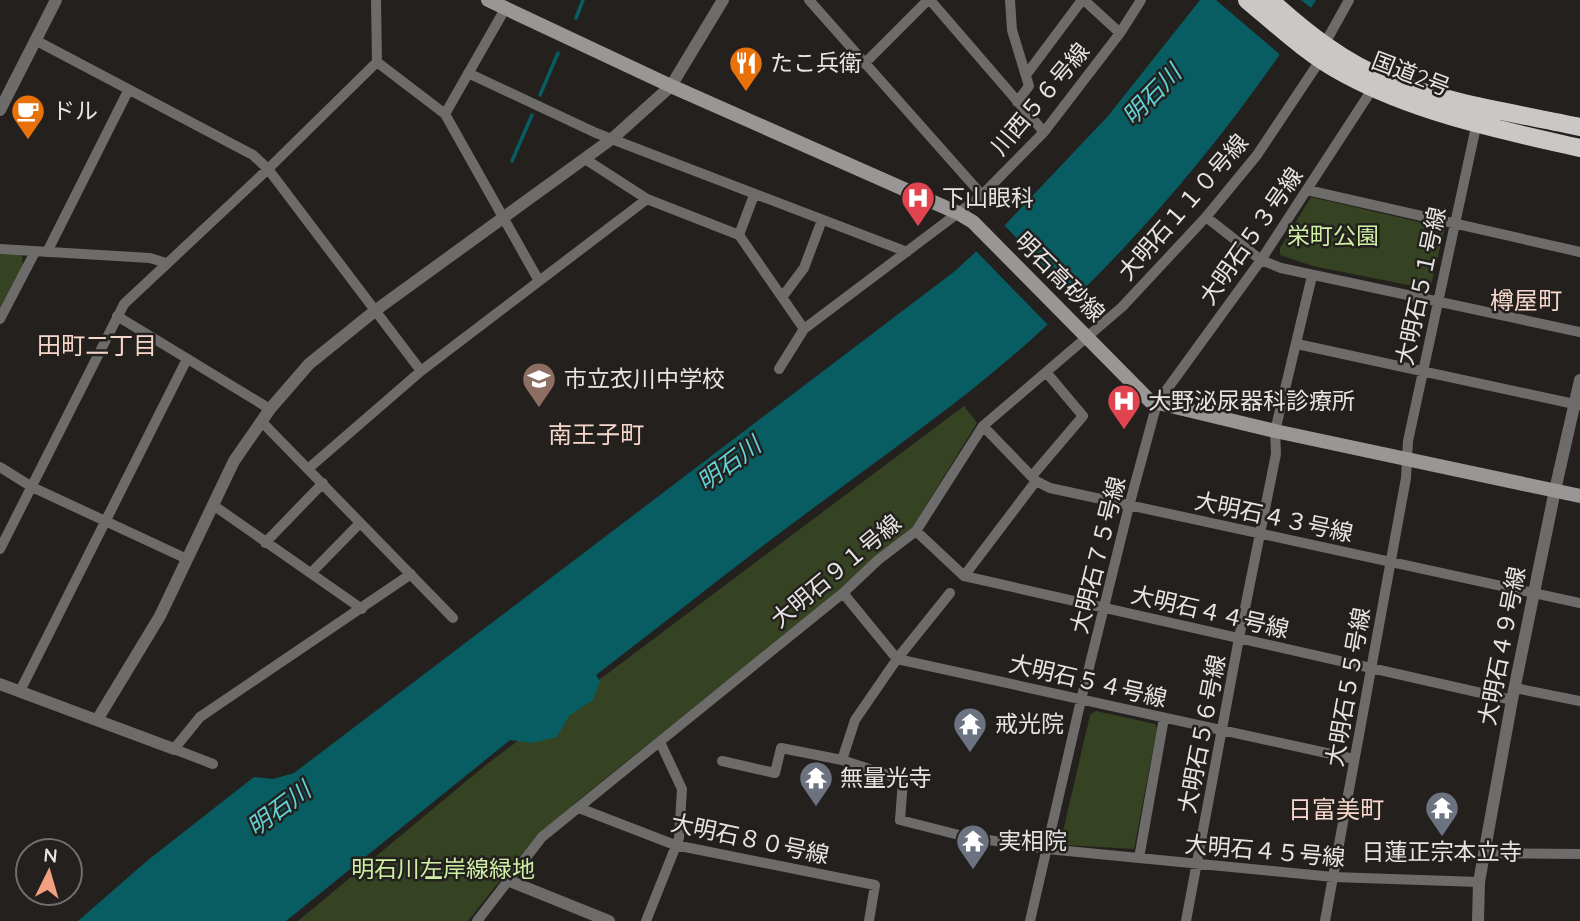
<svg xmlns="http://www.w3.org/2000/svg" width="1580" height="921" viewBox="0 0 1580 921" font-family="Quicksand,'Noto Sans JP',sans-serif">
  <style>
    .green { fill: #364323 }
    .water { fill: #085d62 }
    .pier { fill: #23201e }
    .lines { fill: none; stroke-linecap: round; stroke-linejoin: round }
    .stream { stroke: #085d62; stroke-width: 3.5 }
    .minor { stroke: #6d6c6b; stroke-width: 10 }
    .tertiary { stroke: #6d6c6b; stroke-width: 12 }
    .secondary { stroke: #999795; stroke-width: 14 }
    .trunk { stroke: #cac8c5; stroke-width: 18 }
    .labels { text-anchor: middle; stroke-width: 5; stroke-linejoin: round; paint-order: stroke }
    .poi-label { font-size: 23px; fill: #e6e5e3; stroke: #23201e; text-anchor: start }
    .street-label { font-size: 23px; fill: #e6e5e3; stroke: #23201e }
    .park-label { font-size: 23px; fill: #cfefa5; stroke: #23201e }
    .water-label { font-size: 24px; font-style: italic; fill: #62d2d8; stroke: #23201e }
    .neighbourhood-label { font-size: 24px; fill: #f7d7cb; stroke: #23201e }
  </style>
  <rect width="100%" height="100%" fill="#23201e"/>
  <!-- green -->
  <path class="green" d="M 1311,197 L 1445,228 L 1431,285 L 1423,288 L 1313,266 L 1280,255 L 1280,248 Z
    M 0,254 L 22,255 L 23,265 L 0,309 Z
    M 964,406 L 977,423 L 912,528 L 874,557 L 826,601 L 575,803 L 502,878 L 468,921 L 298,921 L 487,764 Z
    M 1096,711 L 1155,724 L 1157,728 L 1134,849 L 1065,845 L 1061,840 L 1090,715 Z"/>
  <!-- water -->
  <path class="water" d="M 1200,0 L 1316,0 C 1240,119 1150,228 1047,325 C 978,390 899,444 823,501 C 746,557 672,617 596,675 L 600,681 L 593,700 L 569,716 L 557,737 L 532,743 L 510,740 L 286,921 L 78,921 L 148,860 L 254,777 L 273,779 L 294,773 L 955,271 L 1005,225 L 1108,116 Z"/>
  <!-- pier -->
  <path class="pier" d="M 1216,0 L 1301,0 L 1314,10 L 1284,58 Z
    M 1002,223 L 1077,300 L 1050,327 L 974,249 Z"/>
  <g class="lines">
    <!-- stream -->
    <path class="stream" d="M 576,18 L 583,0
      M 540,95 L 558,53
      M 512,161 L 532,115"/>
    <!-- minor -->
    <path class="minor" d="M 809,0 L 982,195
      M 930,0 L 1044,132
      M 1010,0 L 1012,30 L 1029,86 L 1017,102
      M 1084,0 L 1120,33
      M 35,40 L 253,155 L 268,169 L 421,371
      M 1324,45 L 1349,0
      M 377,62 L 445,114 L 539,281
      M 864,64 L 928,0
      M 468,73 L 596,133 L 907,252
      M 1026,75 L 1082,0
      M 445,114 L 505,9
      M 585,159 L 647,199 L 739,235 L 804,329
      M 1307,190 L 1580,252
      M 1206,217 L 1261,260 L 1281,268 L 1580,332
      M 739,235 L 754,195
      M 0,249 L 150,258 L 166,263
      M 47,252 L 128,91
      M 783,296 L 804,268 L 822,220
      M 117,316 L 270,409
      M 0,319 L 35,252
      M 1297,344 L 1579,405
      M 779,369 L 804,329 L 982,195 L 1044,132 L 1120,33 L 1141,0
      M 261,421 L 453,618
      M 983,426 L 1036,481 L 1050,488 L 1580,603
      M 0,467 L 32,487 L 187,559
      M 309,468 L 421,371 L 647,199
      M 1032,476 L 1083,416 L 1046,372
      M 213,505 L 362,609
      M 916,531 L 964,576 L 1512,700
      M 265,543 L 323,483
      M 0,549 L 124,304 L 268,169 L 377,62 L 376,0
      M 312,572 L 360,523
      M 964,576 L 1036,481
      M 843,593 L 897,659 L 1354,759
      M 1515,688 L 1580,701
      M 20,691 L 187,359
      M 842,760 L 855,720 L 897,659 L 950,593
      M 722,761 L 775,773 L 781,748 L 842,760 L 903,780 L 900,820 L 963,836 L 1047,849 L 1333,877 L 1479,882
      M 213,764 L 174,749 L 200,717 L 411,574
      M 579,808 L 675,845 L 875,885 L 869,921
      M 1484,853 L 1580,854
      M 1139,858 L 1164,718
      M 477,921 L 542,837 L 843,593 L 878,560 L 916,531 L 983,426 L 1122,307 L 1206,217 L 1257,155 L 1321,59
      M 646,921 L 679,838 L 682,789 L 660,742
      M 1030,921 L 1081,700 L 1129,506 L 1157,403 L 1261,260 L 1373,88
      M 1186,921 L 1239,638 L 1276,454 L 1275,431 L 1312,276
      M 1325,921 L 1406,478 L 1408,441 L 1477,122"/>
    <!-- tertiary -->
    <path class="tertiary" d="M 0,110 L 56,0
      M 0,684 L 174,749
      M 97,720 L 160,616 L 234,461 L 270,409 L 309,364 L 376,310 L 613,138 L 671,86 L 723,0
      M 507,880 L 609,921
      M 1478,921 L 1479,882 L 1512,700 L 1555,490 L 1580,380"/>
    <!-- secondary -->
    <path class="secondary" d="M 488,0 L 671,86 L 958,213 L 973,222 L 1150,401 L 1275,431 L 1580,496"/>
    <!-- trunk -->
    <path class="trunk" d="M 1247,0 C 1278,26 1309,55 1345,74 C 1417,113 1501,130 1580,148
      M 1270,0 C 1305,32 1344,63 1388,80 C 1445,103 1520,114 1580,127"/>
  </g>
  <!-- icons -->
  <defs>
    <g id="restaurant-pin" transform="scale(1.75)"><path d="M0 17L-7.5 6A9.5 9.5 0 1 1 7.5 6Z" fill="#e8710a" stroke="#23201e"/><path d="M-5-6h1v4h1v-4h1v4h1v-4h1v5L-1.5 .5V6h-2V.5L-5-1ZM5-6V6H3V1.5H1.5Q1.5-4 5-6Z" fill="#fff"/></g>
    <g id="cafe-pin" transform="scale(1.75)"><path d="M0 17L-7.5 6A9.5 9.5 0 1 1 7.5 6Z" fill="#e8710a" stroke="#23201e"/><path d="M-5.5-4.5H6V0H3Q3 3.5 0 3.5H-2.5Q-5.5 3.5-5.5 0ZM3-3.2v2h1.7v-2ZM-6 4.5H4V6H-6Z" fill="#fff"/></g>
    <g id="hospital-pin" transform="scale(1.75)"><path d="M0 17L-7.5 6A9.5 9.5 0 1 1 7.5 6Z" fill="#e0444e" stroke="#23201e"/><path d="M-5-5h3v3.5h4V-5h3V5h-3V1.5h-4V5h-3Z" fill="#fff"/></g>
    <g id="school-pin" transform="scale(1.75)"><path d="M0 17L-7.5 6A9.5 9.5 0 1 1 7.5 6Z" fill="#8d6e63" stroke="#23201e"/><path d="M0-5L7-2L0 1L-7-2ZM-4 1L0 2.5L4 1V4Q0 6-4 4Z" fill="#fff"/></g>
    <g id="temple-pin" transform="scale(1.75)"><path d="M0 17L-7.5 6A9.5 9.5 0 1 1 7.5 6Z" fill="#6b7280" stroke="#23201e"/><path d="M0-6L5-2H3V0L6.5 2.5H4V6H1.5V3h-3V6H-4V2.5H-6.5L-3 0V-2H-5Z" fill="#fff"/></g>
  </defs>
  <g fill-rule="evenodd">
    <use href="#restaurant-pin" x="746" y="63"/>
    <use href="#cafe-pin" x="28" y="111"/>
    <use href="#hospital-pin" x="918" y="198"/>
    <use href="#school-pin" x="539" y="379"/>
    <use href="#hospital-pin" x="1124" y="401"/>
    <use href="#temple-pin" x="970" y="724"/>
    <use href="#temple-pin" x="816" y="778"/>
    <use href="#temple-pin" x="1442" y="808"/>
    <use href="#temple-pin" x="973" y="841"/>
  </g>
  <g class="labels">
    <!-- poi labels -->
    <g class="poi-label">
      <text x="770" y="71">たこ兵衛</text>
      <text x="52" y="119">ドル</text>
      <text x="942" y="206">下山眼科</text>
      <text x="564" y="387">市立衣川中学校</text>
      <text x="1148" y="409">大野泌尿器科診療所</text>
      <text x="995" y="732">戒光院</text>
      <text x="840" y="786">無量光寺</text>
      <text x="998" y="849">実相院</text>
      <text x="1442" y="860" text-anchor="middle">日蓮正宗本立寺</text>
    </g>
    <!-- street labels -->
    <g class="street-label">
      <text transform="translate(1411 74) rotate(21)" y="8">国道2号</text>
      <text transform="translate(1040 99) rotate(-50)" y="8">川西５６号線</text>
      <text transform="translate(1183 207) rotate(-49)" y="8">大明石１１０号線</text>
      <text transform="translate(1251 236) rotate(-55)" y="8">大明石５３号線</text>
      <text transform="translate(1060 277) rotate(45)" y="8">明石高砂線</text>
      <text transform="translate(1421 286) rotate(-78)" y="8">大明石５１号線</text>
      <text transform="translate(1274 517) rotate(12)" y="8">大明石４３号線</text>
      <text transform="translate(1098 555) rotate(-76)" y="8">大明石７５号線</text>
      <text transform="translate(836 571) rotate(-40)" y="8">大明石９１号線</text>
      <text transform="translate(1210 612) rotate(13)" y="8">大明石４４号線</text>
      <text transform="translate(1502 646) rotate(-79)" y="8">大明石４９号線</text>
      <text transform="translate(1088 681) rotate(13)" y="8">大明石５４号線</text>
      <text transform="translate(1348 687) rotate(-80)" y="8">大明石５５号線</text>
      <text transform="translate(1202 734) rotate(-79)" y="8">大明石５６号線</text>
      <text transform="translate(750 839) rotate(12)" y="8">大明石８０号線</text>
      <text transform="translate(1265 851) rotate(5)" y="8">大明石４５号線</text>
    </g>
    <!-- park labels -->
    <g class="park-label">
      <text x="1333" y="244">栄町公園</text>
      <text x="443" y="877">明石川左岸線緑地</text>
    </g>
    <!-- water labels -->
    <g class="water-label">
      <text transform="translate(1152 95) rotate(-46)" y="8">明石川</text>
      <text transform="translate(729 464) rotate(-37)" y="8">明石川</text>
      <text transform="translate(279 809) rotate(-37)" y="8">明石川</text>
    </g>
    <!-- neighbourhood labels -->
    <g class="neighbourhood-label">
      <text x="1526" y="309">樽屋町</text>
      <text x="97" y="354">田町二丁目</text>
      <text x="596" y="443">南王子町</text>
      <text x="1336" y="818">日富美町</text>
    </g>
  </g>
  <!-- north arrow -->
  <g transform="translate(49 872) rotate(5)"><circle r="33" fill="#23201e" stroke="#716f6d" stroke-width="2"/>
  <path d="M0-5L12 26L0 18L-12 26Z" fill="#f2a07f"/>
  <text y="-10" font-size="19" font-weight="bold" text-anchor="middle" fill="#e6e5e3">N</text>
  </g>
</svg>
